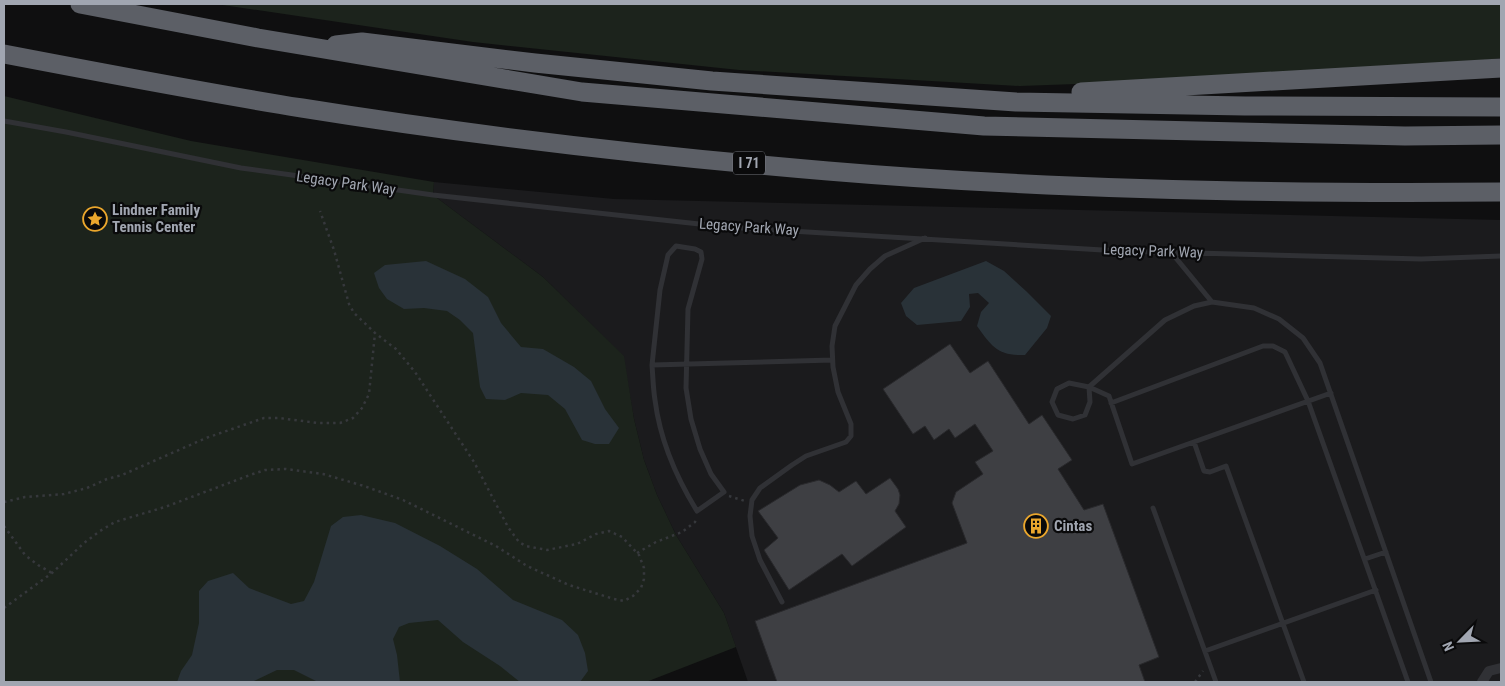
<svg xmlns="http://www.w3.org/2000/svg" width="1505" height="686" viewBox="0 0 1505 686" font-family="'Roboto Condensed',sans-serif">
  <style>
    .built { fill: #1b1b1d }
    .green { fill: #1c231c }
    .water { fill: #293238 }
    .building { fill: #3e3f43; stroke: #29292c }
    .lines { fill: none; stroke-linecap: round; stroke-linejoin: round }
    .path { stroke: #36383c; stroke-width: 2.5; stroke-dasharray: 2.5 4; stroke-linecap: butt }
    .lane { stroke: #303135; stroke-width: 5 }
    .street { stroke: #303135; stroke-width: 10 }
    .highway { stroke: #5c5f66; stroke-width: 19 }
    .labels { text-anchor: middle; stroke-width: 4.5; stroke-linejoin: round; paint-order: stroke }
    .shield { fill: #0a0a0b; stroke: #74777f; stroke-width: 1 }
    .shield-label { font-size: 14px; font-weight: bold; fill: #a1a6b1 }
    .street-label { font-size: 15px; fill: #a1a6b1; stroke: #0a0a0b }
    .poi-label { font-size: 15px; font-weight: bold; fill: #a1a6b1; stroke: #0a0a0b; text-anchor: start }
  </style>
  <rect width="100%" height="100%" fill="#0f0f10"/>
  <!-- built -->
  <path class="built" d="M 434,182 L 614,199 L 1501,220 L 1501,682 L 748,682 L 724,613 L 676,535 L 657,495 L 644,460 L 634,419 L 623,356 L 543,277 L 433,195 Z"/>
  <!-- green -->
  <path class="green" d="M 216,4 L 1501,4 L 1501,58 L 1430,67 L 1275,77 L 1020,86 L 739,70 L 473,42 Z
    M 4,96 L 191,141 L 434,182 L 433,195 L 543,277 L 624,356 L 634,419 L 644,460 L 657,495 L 676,535 L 724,613 L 736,647 L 646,682 L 4,682 Z"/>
  <!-- water -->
  <path class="water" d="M 426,261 L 465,279 L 488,297 L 501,323 L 521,347 L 543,349 L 574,367 L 591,381 L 605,409 L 619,428 L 609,444 L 595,444 L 582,440 L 565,409 L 548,395 L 521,393 L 505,400 L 486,399 L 480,387 L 473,333 L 460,320 L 447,311 L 424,308 L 404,309 L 387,299 L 379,288 L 374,273 L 385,265 Z
    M 986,261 L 1004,271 L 1026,291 L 1051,316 L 1047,328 L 1025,355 C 998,356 992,347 977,326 L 981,312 L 989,303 L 978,293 L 969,294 L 970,307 L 961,321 L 917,325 L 906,316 L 901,303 L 914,288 Z
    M 361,515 L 395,523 L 440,546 L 477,569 L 513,600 L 562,620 L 578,635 L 585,653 L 588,671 L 580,682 L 520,682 L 500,666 L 463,642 L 438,620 L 409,623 L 399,627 L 393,639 L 397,655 L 400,682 L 318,682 L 294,670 L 277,670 L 252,682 L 177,682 L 181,671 L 192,655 L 199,623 L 199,591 L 208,581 L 233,573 L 249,588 L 291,604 L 304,601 L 314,582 L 331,526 L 343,517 Z"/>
  <!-- building -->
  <path class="building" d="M 950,344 L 970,373 L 988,361 L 1029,424 L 1042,415 L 1072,460 L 1058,469 L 1084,510 L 1103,504 L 1159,657 L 1139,665 L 1145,682 L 777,682 L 755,621 L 967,543 L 952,503 L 956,492 L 983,474 L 975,462 L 993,451 L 975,424 L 955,438 L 949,429 L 934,440 L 925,426 L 913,434 L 883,389 Z
    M 890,478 L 898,489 L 900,495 L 899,504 L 895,511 L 906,527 L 852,566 L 842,554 L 789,590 L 764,550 L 778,538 L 758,511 L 800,485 L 819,480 L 830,485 L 839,492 L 856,481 L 866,494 Z"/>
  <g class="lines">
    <!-- path -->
    <path class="path" d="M 729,496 L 745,501
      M 4,502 L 25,497 L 64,494 L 87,488 L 107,479 L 122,475 L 206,438 L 264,418 L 279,418 L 318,423 L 340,423 L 353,418 L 362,408 L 369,394 L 375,333
      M 4,526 L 25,555 L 38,565 L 52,573
      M 637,553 L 656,542 L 682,532 L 695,522 L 696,518
      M 4,608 L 52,573 L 84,543 L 100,531 L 115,522 L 165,507 L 250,475 L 265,470 L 286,469 L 323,474 L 364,486 L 403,500 L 496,546 L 527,566 L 569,585 L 614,599 L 624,601 L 633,596 L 641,588 L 644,579 L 644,568 L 639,555 L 622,537 L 609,531 L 596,534 L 577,544 L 547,550 L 526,546 L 519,542 L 508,527 L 474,462 L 415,372 L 396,349 L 375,333 L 354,313 L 349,304 L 334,250 L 320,211
      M 1195,682 L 1203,671"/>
    <!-- lane -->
    <path class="lane" d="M 4,121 L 66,132 L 241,168 L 299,176 L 433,195 L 727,227 L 1119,251 L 1421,259 L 1501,256
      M 1171,252 L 1212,302
      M 652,365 L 660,290 L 668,255 L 676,246 L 695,249 L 701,252 L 702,259 L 688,309 L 686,388 L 691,419 L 700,449 L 711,474 L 724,492 L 697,511 C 676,477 660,440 655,400 C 653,388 653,377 652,365 L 832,360
      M 1089,387 L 1165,320 L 1194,306 L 1212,302 L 1254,308 L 1279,319 L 1303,338 L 1320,363 L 1431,682
      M 1089,387 L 1090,402 L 1085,415 L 1073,419 L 1058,415 L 1052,402 L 1057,389 L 1069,383 L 1089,387 L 1109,396 L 1132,464 L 1331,393
      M 1111,403 L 1263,346 L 1273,346 L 1285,352 L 1308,401 L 1408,682
      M 1194,442 L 1204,471 L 1210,472 L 1226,466 L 1304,682
      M 1153,508 L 1216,682
      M 1365,559 L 1386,552
      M 782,602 L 760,560 L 752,536 L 750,516 L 752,500 L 760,488 L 792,465 L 806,456 L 846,442 L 851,436 L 851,424 L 838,392 L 833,367 L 832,346 L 835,326 L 856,285 L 870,269 L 885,256 L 925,238
      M 1205,651 L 1376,590"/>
    <!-- street -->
    <path class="street" d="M 1482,682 L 1489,671 L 1501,668"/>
    <!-- highway -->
    <path class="highway" d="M 80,4 L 258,38 L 582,92 L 984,126 L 1405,136 L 1501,135
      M 336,45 L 362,42 L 535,63 L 712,81 L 1016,102 L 1245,106 L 1501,107
      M 4,54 C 103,73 202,92 302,108 C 476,136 652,156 828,171 C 1052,190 1277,194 1501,192
      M 1081,92 L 1501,68"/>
  </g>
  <!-- icons -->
  <defs>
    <g id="sight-ring" transform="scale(1.25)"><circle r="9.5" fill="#0a0a0b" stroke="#eba72d" stroke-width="1.5"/><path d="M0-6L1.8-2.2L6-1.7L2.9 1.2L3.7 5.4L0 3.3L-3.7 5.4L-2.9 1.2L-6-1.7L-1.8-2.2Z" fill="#eba72d"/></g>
    <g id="building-ring" transform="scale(1.25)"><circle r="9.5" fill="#0a0a0b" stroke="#eba72d" stroke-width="1.5"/><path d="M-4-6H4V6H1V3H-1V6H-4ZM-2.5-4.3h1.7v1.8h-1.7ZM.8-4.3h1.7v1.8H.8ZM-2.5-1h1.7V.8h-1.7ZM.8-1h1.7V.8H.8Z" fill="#eba72d"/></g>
  </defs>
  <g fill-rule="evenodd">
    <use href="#sight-ring" x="95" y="219"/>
    <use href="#building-ring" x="1036" y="526"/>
  </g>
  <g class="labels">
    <!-- shield labels -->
    <rect class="shield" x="733" y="151.5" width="32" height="23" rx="4"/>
    <g class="shield-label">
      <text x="749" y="168">I 71</text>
    </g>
    <!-- street labels -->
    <g class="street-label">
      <text transform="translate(346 183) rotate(8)" y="5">Legacy Park Way</text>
      <text transform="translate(749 227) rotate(4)" y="5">Legacy Park Way</text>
      <text transform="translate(1153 251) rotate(2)" y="5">Legacy Park Way</text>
    </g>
    <!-- poi labels -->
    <g class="poi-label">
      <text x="112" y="215">Lindner Family<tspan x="112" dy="17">Tennis Center</tspan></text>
      <text x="1054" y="531">Cintas</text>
    </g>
  </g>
  <!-- border -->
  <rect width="1505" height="686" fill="none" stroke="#a1a6b1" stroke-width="10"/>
  <!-- north arrow -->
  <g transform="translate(1460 641) rotate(246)" stroke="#0a0a0b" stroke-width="4" paint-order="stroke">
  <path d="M0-4L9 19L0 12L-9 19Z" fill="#a1a6b1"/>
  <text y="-8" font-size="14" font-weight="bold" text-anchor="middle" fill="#a1a6b1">N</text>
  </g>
</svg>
